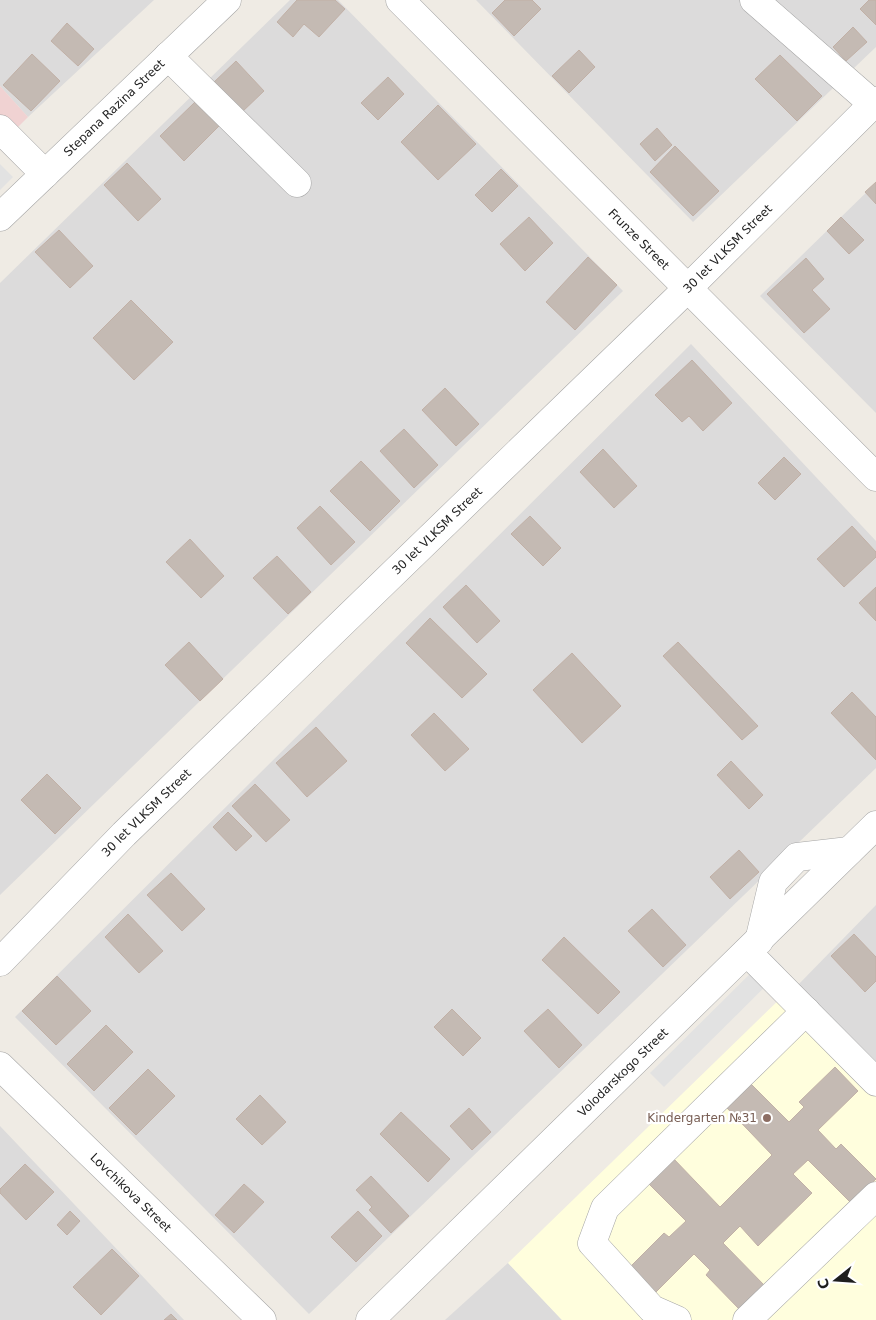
<svg xmlns="http://www.w3.org/2000/svg" width="876" height="1320" viewBox="0 0 876 1320" font-family="'DejaVu Sans',sans-serif">
  <style>
    .residential { fill: #dcdbdb }
    .commercial { fill: #f0d2d2 }
    .education { fill: #fffedd }
    .parking { fill: #e2e2e2 }
    .building { fill: #c4bab3; stroke: #c1b0a6 }
    .lines { fill: none; stroke-linecap: round; stroke-linejoin: round }
    .minor-casing { stroke: #a5a5a5; stroke-width: 29 }
    .minor { stroke: #fff; stroke-width: 28 }
    .education-dot { fill: #8d6e63; stroke: #fff; stroke-width: 2 }
    .labels { text-anchor: middle; stroke-width: 4.5; stroke-linejoin: round; paint-order: stroke }
    .street-label { font-size: 12px; fill: #1e1e1e; stroke: #fff }
    .education-label { font-size: 12px; fill: #785e54; stroke: #fff; text-anchor: end }
  </style>
  <rect width="100%" height="100%" fill="#efebe4"/>
  <!-- residential -->
  <path class="residential" d="M 0,0 L 154,0 L 28,117 L 0,86 Z
    M 290,0 L 338,0 L 623,291 L 0,895 L 0,283 Z
    M 476,0 L 876,0 L 876,47 L 693,222 Z
    M 876,183 L 876,413 L 760,296 Z
    M 691,344 L 876,541 L 876,768 L 309,1314 L 15,1017 Z
    M 876,905 L 876,1064 L 797,986 Z
    M 0,1126 L 184,1320 L 0,1320 Z
    M 508,1263 L 562,1320 L 445,1320 Z"/>
  <!-- commercial -->
  <path class="commercial" d="M 0,86 L 28,117 L 0,145 Z"/>
  <!-- education -->
  <path class="education" d="M 787,992 L 876,1064 L 876,1320 L 562,1320 L 508,1263 Z"/>
  <!-- parking -->
  <path class="parking" d="M 0,164 L 13,177 L 0,190 Z
    M 770,954 L 784,968 L 664,1087 L 650,1073 Z"/>
  <!-- building -->
  <path class="building" d="M 297,0 L 335,0 L 345,9 L 319,37 L 304,24 L 293,37 L 277,22 Z
    M 505,0 L 532,0 L 541,9 L 514,36 L 492,13 Z
    M 869,0 L 876,0 L 876,25 L 860,9 Z
    M 67,23 L 94,49 L 78,66 L 51,41 Z
    M 853,27 L 867,42 L 846,61 L 833,47 Z
    M 579,50 L 595,67 L 569,93 L 552,76 Z
    M 32,54 L 60,81 L 31,111 L 3,85 Z
    M 780,55 L 822,96 L 797,121 L 755,79 Z
    M 236,61 L 264,91 L 241,113 L 212,84 Z
    M 388,77 L 404,94 L 378,120 L 361,103 Z
    M 195,102 L 219,126 L 184,161 L 160,136 Z
    M 438,105 L 476,144 L 438,180 L 401,142 Z
    M 657,128 L 672,145 L 655,161 L 640,144 Z
    M 675,146 L 719,191 L 693,216 L 650,172 Z
    M 127,163 L 161,199 L 138,221 L 104,185 Z
    M 501,169 L 518,186 L 492,212 L 475,195 Z
    M 876,182 L 876,204 L 865,192 Z
    M 529,217 L 553,243 L 525,271 L 500,244 Z
    M 841,217 L 864,240 L 849,254 L 827,231 Z
    M 59,230 L 93,266 L 70,288 L 35,252 Z
    M 588,257 L 617,285 L 575,330 L 546,302 Z
    M 806,258 L 824,279 L 812,290 L 830,309 L 804,333 L 767,294 Z
    M 131,300 L 173,342 L 134,380 L 93,338 Z
    M 692,360 L 732,403 L 703,431 L 689,416 L 682,422 L 655,395 Z
    M 445,388 L 479,424 L 456,446 L 422,410 Z
    M 404,429 L 438,465 L 414,488 L 380,451 Z
    M 603,449 L 637,486 L 614,508 L 580,472 Z
    M 784,457 L 801,474 L 775,500 L 758,483 Z
    M 361,461 L 400,501 L 370,531 L 330,491 Z
    M 320,506 L 355,542 L 331,565 L 297,528 Z
    M 530,516 L 561,548 L 543,566 L 511,534 Z
    M 852,526 L 876,552 L 876,557 L 844,587 L 817,559 Z
    M 190,539 L 224,576 L 201,598 L 166,562 Z
    M 277,556 L 311,592 L 288,614 L 253,578 Z
    M 466,585 L 500,621 L 477,643 L 443,607 Z
    M 876,587 L 876,621 L 859,603 Z
    M 430,618 L 487,674 L 462,698 L 406,643 Z
    M 189,642 L 223,679 L 200,701 L 165,665 Z
    M 678,642 L 758,726 L 742,740 L 663,656 Z
    M 572,653 L 621,706 L 582,743 L 533,690 Z
    M 852,692 L 876,717 L 876,760 L 831,713 Z
    M 434,713 L 469,749 L 445,771 L 411,735 Z
    M 316,727 L 347,761 L 307,797 L 276,763 Z
    M 731,761 L 763,795 L 749,809 L 717,775 Z
    M 47,774 L 81,808 L 55,834 L 21,800 Z
    M 255,784 L 290,820 L 266,842 L 232,806 Z
    M 228,812 L 252,836 L 236,851 L 213,827 Z
    M 739,850 L 759,872 L 730,899 L 710,877 Z
    M 171,873 L 205,909 L 182,931 L 147,895 Z
    M 652,909 L 686,945 L 663,967 L 628,931 Z
    M 128,914 L 163,951 L 139,973 L 105,937 Z
    M 854,934 L 876,957 L 876,981 L 865,992 L 831,956 Z
    M 564,937 L 620,992 L 598,1014 L 542,960 Z
    M 57,976 L 91,1011 L 56,1045 L 22,1011 Z
    M 452,1009 L 481,1038 L 463,1056 L 434,1027 Z
    M 548,1009 L 582,1045 L 559,1068 L 524,1031 Z
    M 106,1025 L 133,1052 L 94,1091 L 67,1064 Z
    M 835,1067 L 858,1091 L 818,1130 L 836,1149 L 841,1144 L 876,1179 L 851,1203 L 808,1160 L 793,1174 L 812,1193 L 758,1246 L 740,1226 L 723,1243 L 765,1286 L 740,1310 L 706,1275 L 710,1270 L 694,1254 L 655,1293 L 630,1267 L 664,1233 L 669,1237 L 686,1221 L 647,1182 L 672,1157 L 720,1207 L 772,1155 L 726,1107 L 750,1083 L 789,1122 L 804,1107 L 799,1102 Z
    M 148,1069 L 175,1096 L 136,1135 L 109,1108 Z
    M 260,1095 L 286,1122 L 262,1145 L 236,1119 Z
    M 469,1108 L 491,1132 L 472,1150 L 450,1126 Z
    M 401,1112 L 450,1159 L 428,1182 L 380,1134 Z
    M 25,1164 L 54,1192 L 26,1220 L 0,1193 L 0,1189 Z
    M 371,1176 L 409,1216 L 391,1233 L 369,1210 L 372,1207 L 356,1190 Z
    M 244,1184 L 264,1202 L 234,1233 L 215,1215 Z
    M 70,1211 L 80,1221 L 67,1235 L 57,1225 Z
    M 358,1211 L 382,1236 L 356,1262 L 331,1237 Z
    M 112,1249 L 139,1276 L 101,1315 L 73,1287 Z
    M 171,1314 L 177,1320 L 164,1320 Z"/>
  <g class="lines">
    <!-- minor casing -->
    <g class="minor-casing">
      <g id="minor">
        <path id="s1" d="M 400,0 L 876,477"/>
        <path d="M 754,0 L 873,104"/>
        <path d="M 168,56 L 297,183"/>
        <path d="M 0,129 L 45,174"/>
        <path id="s2" d="M 0,217 L 227,0"/>
        <path d="M 759,941 L 773,882 L 797,857 L 849,851"/>
        <path d="M 747,952 L 876,1082"/>
        <path id="s3" d="M 0,962 L 124,834 L 688,288 L 876,101"/>
        <path id="s4" d="M 0,1066 L 262,1320"/>
        <path id="s5" d="M 370,1320 L 876,825"/>
        <path d="M 677,1320 L 652,1309 L 592,1243 L 605,1208 L 806,1011"/>
        <path d="M 747,1320 L 876,1196"/>
      </g>
    </g>
    <!-- minor -->
    <use href="#minor" class="minor"/>
  </g>
  <!-- markers -->
  <circle class="education-dot" cx="767" cy="1118" r="5"/>
  <g class="labels">
    <!-- street labels -->
    <g class="street-label">
      <text dy="4" stroke="none"><textPath href="#s2" startOffset="158">Stepana Razina Street</textPath></text>
      <text dy="4" stroke="none"><textPath href="#s1" startOffset="338">Frunze Street</textPath></text>
      <text dy="4" stroke="none"><textPath href="#s3" startOffset="1019">30 let VLKSM Street</textPath></text>
      <text dy="4" stroke="none"><textPath href="#s3" startOffset="614">30 let VLKSM Street</textPath></text>
      <text dy="4" stroke="none"><textPath href="#s3" startOffset="209">30 let VLKSM Street</textPath></text>
      <text dy="4" stroke="none"><textPath href="#s5" startOffset="354">Volodarskogo Street</textPath></text>
      <text dy="4" stroke="none"><textPath href="#s4" startOffset="182">Lovchikova Street</textPath></text>
    </g>
    <!-- education labels -->
    <g class="education-label">
      <text x="757" y="1122">Kindergarten №31</text>
    </g>
  </g>
  <!-- north arrow -->
  <g transform="translate(836 1280) rotate(253)" stroke="#ffffff" stroke-width="4" paint-order="stroke">
  <path d="M0-4L9 19L0 12L-9 19Z" fill="#1e1e1e"/>
  <text y="-8" font-size="14" font-weight="bold" text-anchor="middle" fill="#1e1e1e">С</text>
  </g>
</svg>
